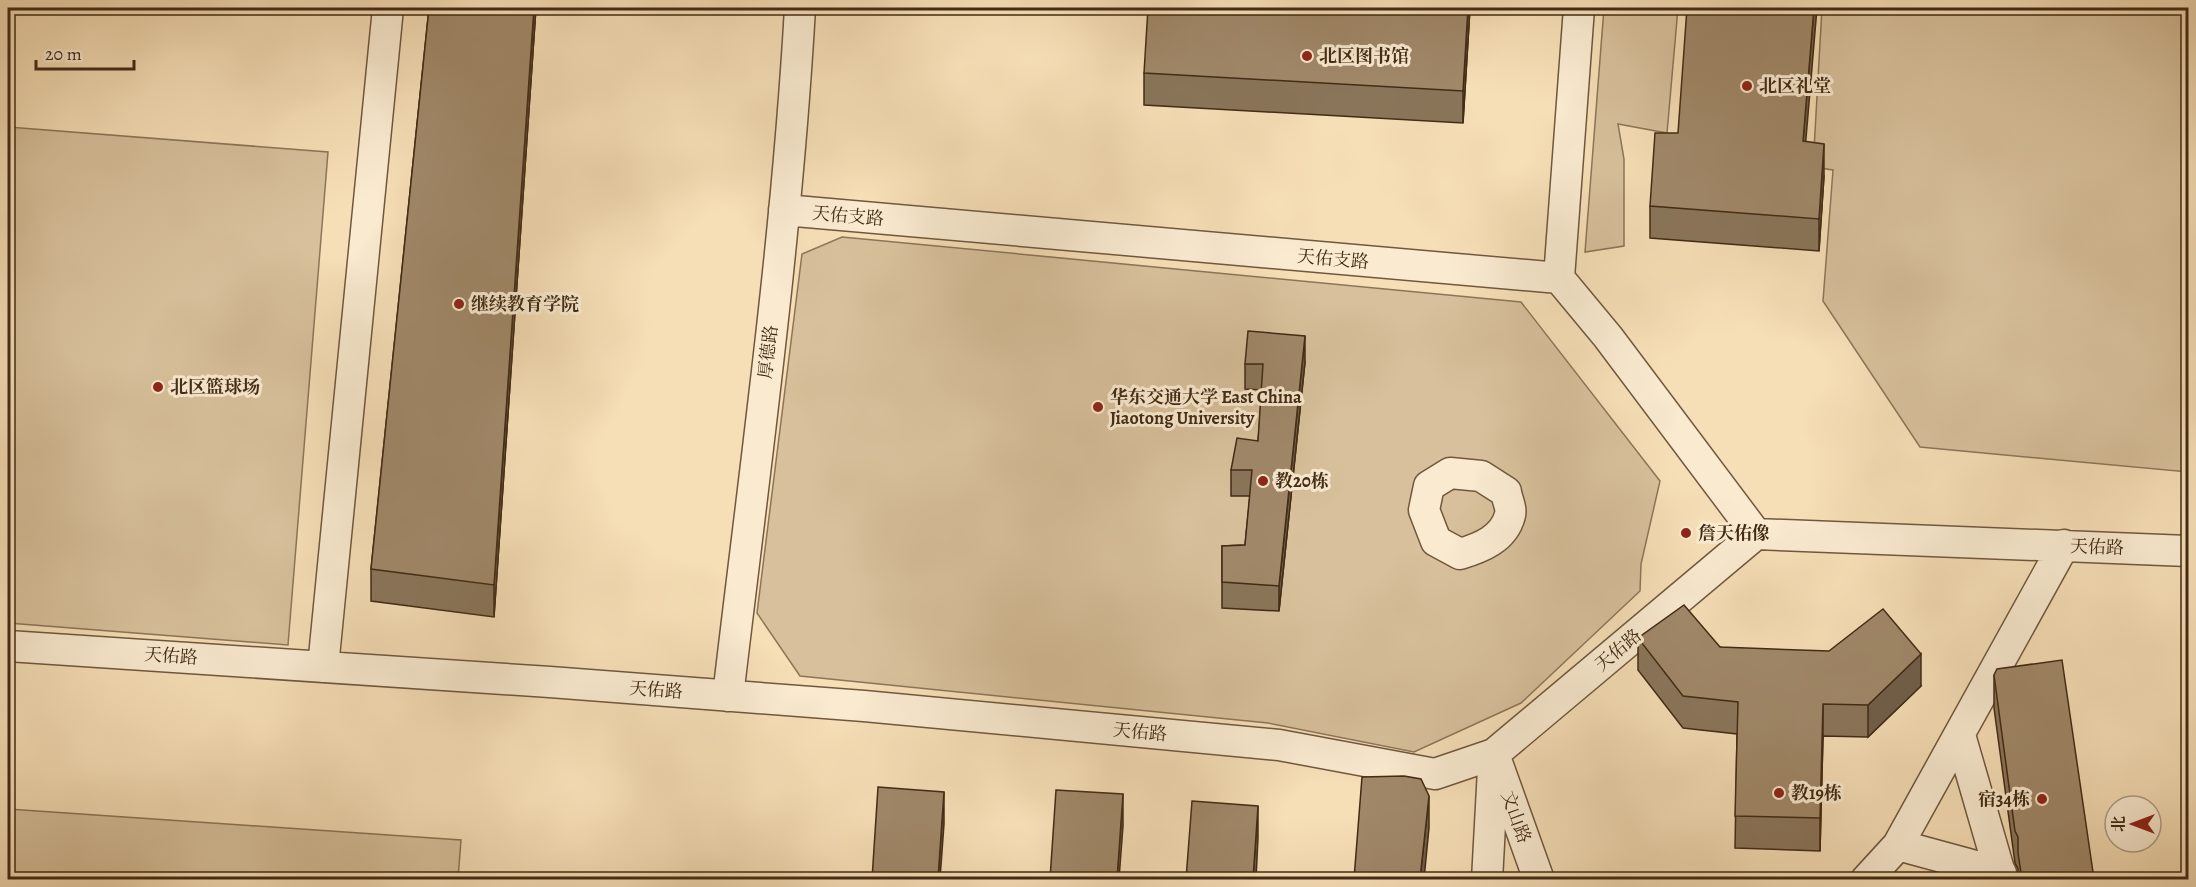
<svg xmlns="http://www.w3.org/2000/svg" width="2196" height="887" viewBox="0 0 2196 887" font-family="Alegreya,'Noto Serif SC',serif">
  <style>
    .green { fill: #d7c09b; stroke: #8c7658; stroke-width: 1.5 }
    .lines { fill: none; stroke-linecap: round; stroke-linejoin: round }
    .street-casing { stroke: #6f583d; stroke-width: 33 }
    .street { stroke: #f9ead0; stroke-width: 30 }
    .wall { fill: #8a755a; stroke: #422b15; stroke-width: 1.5 }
    .shaded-wall { fill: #705f4a; stroke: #422b15; stroke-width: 1.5 }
    .building { fill: #a08869; stroke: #422b15; stroke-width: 1.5 }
    .poi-dot { fill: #8f2418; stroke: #f9ead0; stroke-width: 2 }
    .labels { text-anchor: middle; stroke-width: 6; stroke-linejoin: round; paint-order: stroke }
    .poi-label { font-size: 18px; font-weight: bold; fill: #422b15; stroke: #f9ead0; text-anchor: start }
    .street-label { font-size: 18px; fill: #422b15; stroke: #f9ead0 }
  </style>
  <rect width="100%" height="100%" fill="#f6deb6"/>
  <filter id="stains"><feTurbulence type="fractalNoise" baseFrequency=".00333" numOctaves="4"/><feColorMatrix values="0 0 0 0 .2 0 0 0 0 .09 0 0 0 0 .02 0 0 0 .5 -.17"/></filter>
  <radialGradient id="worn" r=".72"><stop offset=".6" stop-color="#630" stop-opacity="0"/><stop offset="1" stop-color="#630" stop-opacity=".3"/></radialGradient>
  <!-- green -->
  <path class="green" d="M 1604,8 L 1678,8 L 1667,133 L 1618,124 L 1624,159 L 1624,246 L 1585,252 Z
    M 1822,8 L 2188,8 L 2188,472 L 1920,447 L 1823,301 L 1833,170 L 1813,167 Z
    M 8,127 L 328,152 L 288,645 L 8,623 Z
    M 842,237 L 1521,302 L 1660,481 L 1641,564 L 1640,591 L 1521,703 L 1414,752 L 1268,723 L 800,676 L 757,613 L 802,254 Z
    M 8,809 L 461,840 L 458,879 L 8,879 Z"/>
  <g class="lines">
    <!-- street casing -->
    <g class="street-casing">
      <path id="street" d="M 784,210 L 1559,278 L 1608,337 L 1756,534
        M 1559,278 L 1579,8
        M 1450,473 L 1481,476 L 1506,492 C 1507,499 1512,509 1510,515 C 1504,539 1480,548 1460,554 L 1436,541 L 1424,510 L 1429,486 Z
        M 8,646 L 550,682 L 864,706 L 1279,745 L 1435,774 L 1494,754 L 1756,534 L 2188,551
        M 323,667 L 388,8
        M 728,696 C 755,467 787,238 800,8
        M 1960,735 L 2002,880
        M 1494,754 L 1539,880
        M 1898,845 L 2001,873
        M 1487,880 L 1493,769
        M 1866,880 L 1898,845 L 2064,545"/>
    </g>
    <!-- street -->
    <use href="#street" class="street"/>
  </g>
  <!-- wall -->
  <path class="wall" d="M 429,8 L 536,8 L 494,617 L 371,601 L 371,569 Z
    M 1470,8 L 1463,123 L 1144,105 L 1144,73 Z
    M 1805,142 L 1824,176 L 1819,251 L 1650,238 L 1650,206 Z
    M 1305,362 L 1279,611 L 1222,608 L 1222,546 L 1245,545 L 1250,496 L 1231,496 L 1231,470 L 1258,441 L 1262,390 L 1245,389 L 1245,364 Z
    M 1638,638 L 1720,647 L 1921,686 L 1868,737 L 1823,736 L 1820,851 L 1735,848 L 1737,734 L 1683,728 L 1638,670 Z
    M 1994,675 L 2094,879 L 2018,879 L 2018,869 L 2015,863 L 1994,708 Z"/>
  <!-- shaded-wall -->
  <path class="shaded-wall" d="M 534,8 L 536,8 L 494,617 L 494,585 Z
    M 1468,8 L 1470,8 L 1463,123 L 1463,91 Z
    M 1814,8 L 1817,8 L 1803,174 L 1803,141 Z
    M 1824,144 L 1824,176 L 1819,251 L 1819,219 Z
    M 1305,336 L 1305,362 L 1279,611 L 1279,586 Z
    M 1921,654 L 1921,686 L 1868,737 L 1868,705 Z
    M 1823,704 L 1823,736 L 1820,851 L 1820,818 Z
    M 944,792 L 944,824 L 940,879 L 938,879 Z
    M 1123,794 L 1123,826 L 1119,879 L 1117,879 Z
    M 1429,796 L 1429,828 L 1424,879 L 1420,879 Z
    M 1258,806 L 1258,838 L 1256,879 L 1253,879 Z"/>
  <!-- building -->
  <path class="building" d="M 429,8 L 534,8 L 494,585 L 371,569 Z
    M 1148,8 L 1468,8 L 1463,91 L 1144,73 Z
    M 1687,8 L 1814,8 L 1803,141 L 1824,144 L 1819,219 L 1650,206 L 1655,133 L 1678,133 Z
    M 1248,331 L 1305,336 L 1279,586 L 1222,582 L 1222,546 L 1245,545 L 1252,470 L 1231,470 L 1237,438 L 1258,441 L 1263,364 L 1245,364 Z
    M 1684,605 L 1720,647 L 1829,651 L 1883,609 L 1921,654 L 1868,705 L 1823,704 L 1820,818 L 1735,816 L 1738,702 L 1683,696 L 1638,638 Z
    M 2062,660 L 2094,879 L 2022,879 L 2018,853 L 2018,837 L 2015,831 L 1994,675 L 1997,669 Z
    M 1404,776 L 1421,779 L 1429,796 L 1420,879 L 1354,879 L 1362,777 Z
    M 878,787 L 944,792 L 938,879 L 872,879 Z
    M 1056,790 L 1123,794 L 1117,879 L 1050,879 Z
    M 1192,801 L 1258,806 L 1253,879 L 1186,879 Z"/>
  <!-- markers -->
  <g class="poi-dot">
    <circle cx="1307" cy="56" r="6"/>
    <circle cx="1747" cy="86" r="6"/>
    <circle cx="459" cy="304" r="6"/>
    <circle cx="158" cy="387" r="6"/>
    <circle cx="1098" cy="407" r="6"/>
    <circle cx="1263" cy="481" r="6"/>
    <circle cx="1686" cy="533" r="6"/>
    <circle cx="1779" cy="793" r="6"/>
    <circle cx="2042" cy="799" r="6"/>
  </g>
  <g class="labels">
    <!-- poi labels -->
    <g class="poi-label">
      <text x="1319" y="62">北区图书馆</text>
      <text x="1759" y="92">北区礼堂</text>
      <text x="471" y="310">继续教育学院</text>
      <text x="170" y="393">北区篮球场</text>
      <text x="1110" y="403">华东交通大学 East China<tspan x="1110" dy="21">Jiaotong University</tspan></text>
      <text x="1275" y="487">教20栋</text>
      <text x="1698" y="539">詹天佑像</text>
      <text x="1791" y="799">教19栋</text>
      <text x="2030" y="805" text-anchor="end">宿34栋</text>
    </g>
    <!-- street labels -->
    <g class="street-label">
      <text transform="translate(848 216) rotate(5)" y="6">天佑支路</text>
      <text transform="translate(1333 259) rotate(5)" y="6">天佑支路</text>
      <text transform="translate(768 352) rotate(-83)" y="6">厚德路</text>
      <text transform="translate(2097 547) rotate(2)" y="6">天佑路</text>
      <text transform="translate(1618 650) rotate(-40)" y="6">天佑路</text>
      <text transform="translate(171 656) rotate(4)" y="6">天佑路</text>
      <text transform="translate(656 690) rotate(4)" y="6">天佑路</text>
      <text transform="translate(1140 732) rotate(5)" y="6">天佑路</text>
      <text transform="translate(1516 817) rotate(70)" y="6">文山路</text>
    </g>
  </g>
  <!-- margin -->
  <rect width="2196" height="887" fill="none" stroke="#f6deb6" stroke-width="30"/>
  <rect x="9" y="9" width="2178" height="869" fill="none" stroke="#422b15" stroke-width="3"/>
  <rect x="15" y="15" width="2166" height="857" fill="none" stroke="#422b15" stroke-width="1.5"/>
  <!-- north arrow -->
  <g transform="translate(2133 824) rotate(270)"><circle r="28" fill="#f9ead0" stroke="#b09e85" stroke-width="1.5"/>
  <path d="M0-4.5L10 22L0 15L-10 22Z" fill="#8f2418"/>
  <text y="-9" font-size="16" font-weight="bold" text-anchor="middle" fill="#422b15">北</text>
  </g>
  <!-- scale -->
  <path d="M36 60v9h98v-9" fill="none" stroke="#422b15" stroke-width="3"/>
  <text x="45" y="60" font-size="18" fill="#422b15" stroke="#f9ead0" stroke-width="4.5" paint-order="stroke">20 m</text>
  <rect width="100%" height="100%" filter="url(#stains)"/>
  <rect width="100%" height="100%" fill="url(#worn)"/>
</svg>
